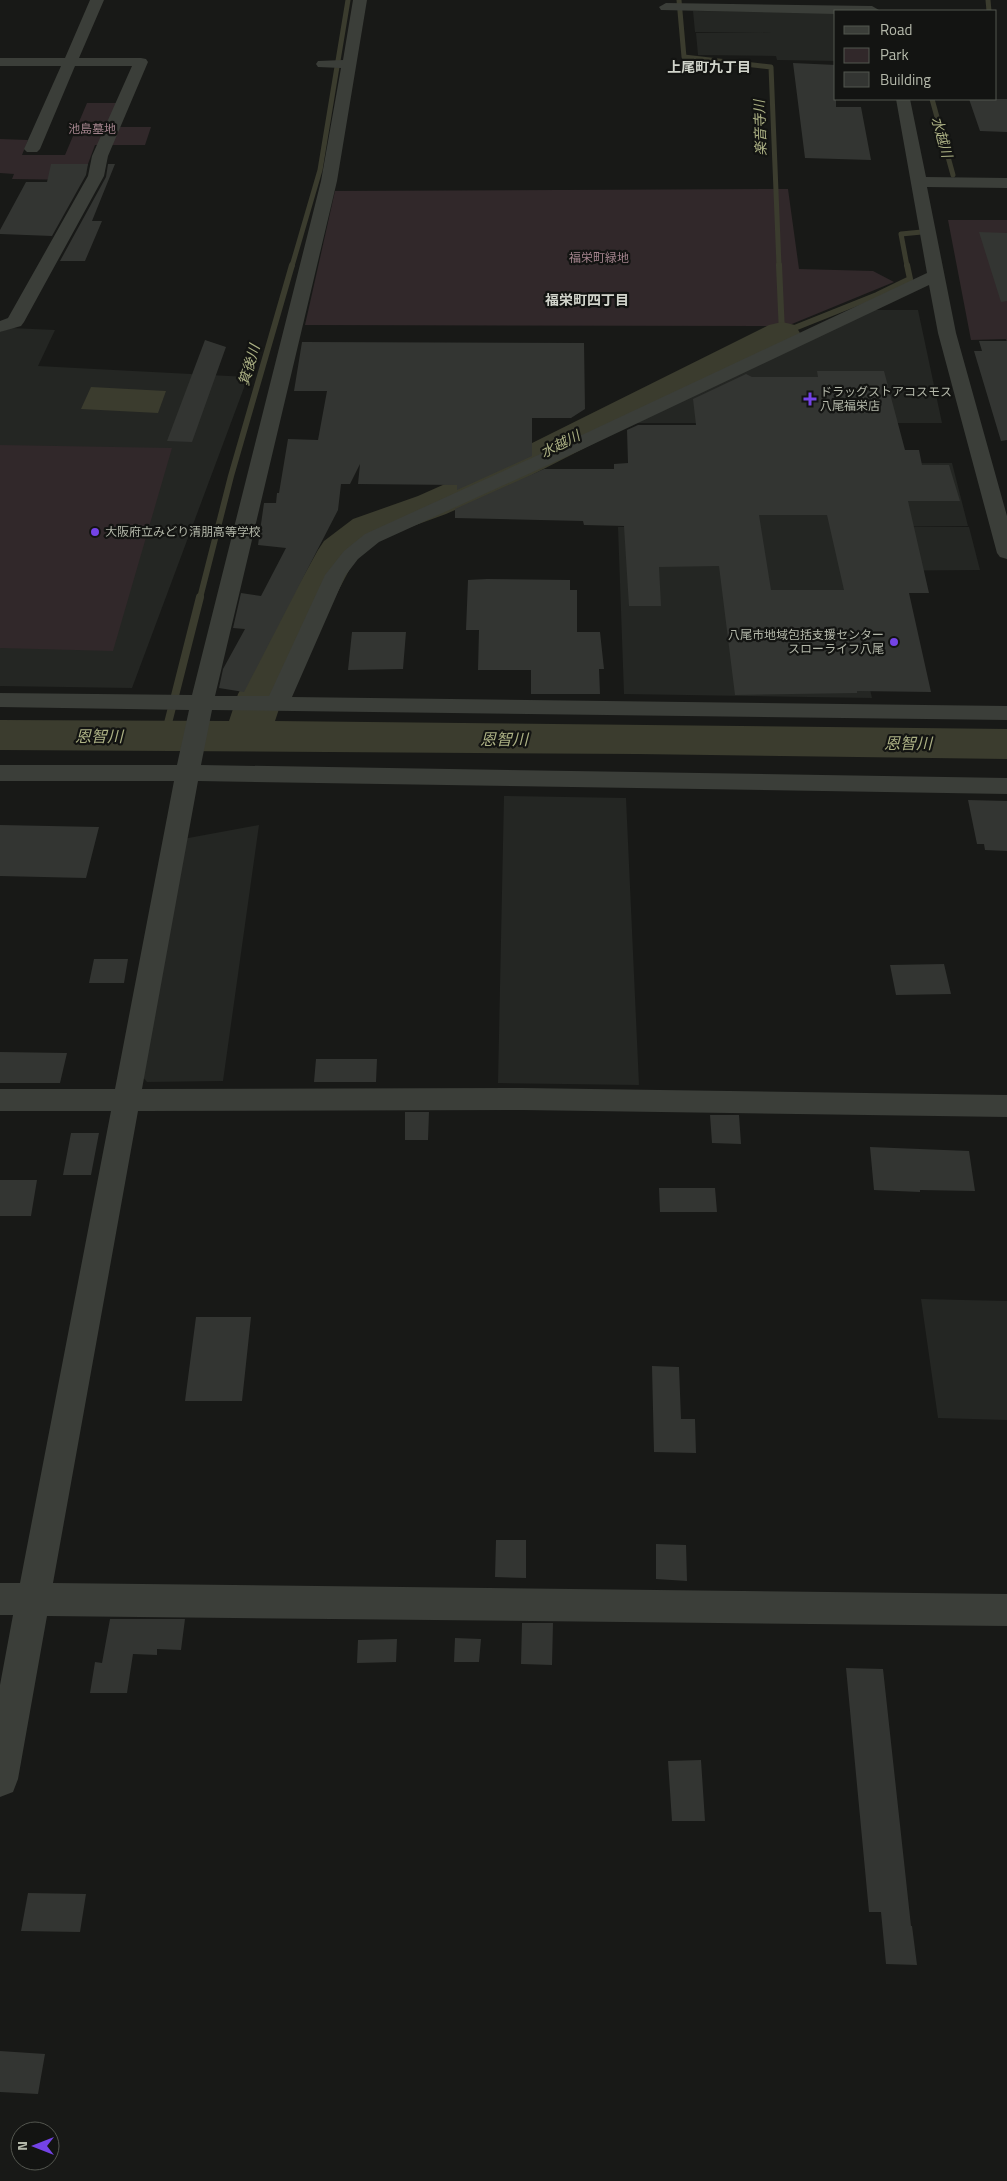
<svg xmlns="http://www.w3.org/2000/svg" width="1007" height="2181" viewBox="0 0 1007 2181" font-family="'Titillium Web','Noto Sans JP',sans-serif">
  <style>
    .built { fill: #242623 }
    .green { fill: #31282a }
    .water { fill: #3b3c2e }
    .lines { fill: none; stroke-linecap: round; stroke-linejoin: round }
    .stream-far2 { stroke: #3b3c2e; stroke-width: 5 }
    .stream-far1 { stroke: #3b3c2e; stroke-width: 6 }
    .stream { stroke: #3b3c2e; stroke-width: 8 }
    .river { fill: #3b3c2e; fill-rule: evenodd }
    .building { fill: #333532; fill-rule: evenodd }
    .minor { fill: #3b3e39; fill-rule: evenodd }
    .poi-dot { fill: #7443e6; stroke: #131412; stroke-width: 2 }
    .labels { text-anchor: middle; stroke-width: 4.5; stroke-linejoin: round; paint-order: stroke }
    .far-park-label { font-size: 12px; fill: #a2838c; stroke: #131412 }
    .far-poi-label { font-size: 12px; fill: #b4b8aa; stroke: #131412; text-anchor: start }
    .far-neighbourhood-label { font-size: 14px; font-weight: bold; fill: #d1d4cb; stroke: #131412 }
    .far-water-label { font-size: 14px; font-style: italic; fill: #acb184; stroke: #131412 }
    .water-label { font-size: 16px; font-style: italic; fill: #acb184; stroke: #131412 }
  </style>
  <rect width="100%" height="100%" fill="#181917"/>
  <!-- built -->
  <path class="built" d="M 693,11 L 836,12 L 836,61 L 777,60 L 776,56 L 698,55 L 696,33 L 773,33 L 695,32 Z
    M 865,310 L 918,310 L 942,423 L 631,423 Z
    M 11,328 L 55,330 L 38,366 L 248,377 L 132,688 L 0,686 L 0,332 Z
    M 952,463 L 968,526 L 846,526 L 969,527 L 980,570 L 843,571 L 872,698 L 624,694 L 618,527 L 642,527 L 624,464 Z
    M 504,796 L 626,798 L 639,1085 L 498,1083 Z
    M 259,825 L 223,1081 L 147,1082 L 140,1074 L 183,839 Z
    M 921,1299 L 1007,1301 L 1007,1420 L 938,1418 Z"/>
  <!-- green -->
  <path class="green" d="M 87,103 L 117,103 L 109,127 L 151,127 L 145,145 L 95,145 L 82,180 L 12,179 L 14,174 L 0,173 L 0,139 L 28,140 L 22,155 L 65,155 Z
    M 788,189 L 799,269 L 873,271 L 894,282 L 787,326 L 305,325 L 335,191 Z
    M 948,220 L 1007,220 L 1007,342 L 1006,339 L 971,340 Z
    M 0,445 L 172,448 L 113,651 L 0,648 Z"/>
  <!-- water -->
  <path class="water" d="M 91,387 L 166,391 L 158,413 L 81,409 Z"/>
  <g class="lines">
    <!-- stream-far2 -->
    <path class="stream-far2" d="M 679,0 L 684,57 L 771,67 L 779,266
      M 988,0 L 989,11
      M 932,99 L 953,175
      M 292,266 L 320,170 L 348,0
      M 907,266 L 901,234 L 922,232"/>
    <!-- stream-far1 -->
    <path class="stream-far1" d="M 779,265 L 782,333 L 877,295 L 910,279 L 907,265
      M 200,598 L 231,476 L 292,265"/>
    <!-- stream -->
    <path class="stream" d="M 165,735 L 200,597"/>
    <!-- river -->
    <path class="river" d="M 782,322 L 795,325 L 800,333 L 795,341 L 518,482 L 446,514 L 383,537 L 356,557 L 284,694 L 275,721 L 1007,729 L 1007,759 L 637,754 L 0,750 L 0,720 L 229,721 L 238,694 L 318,550 L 324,541 L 353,519 L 418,496 L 490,464 L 769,325 Z"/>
  </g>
  <!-- building -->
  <path class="building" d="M 793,63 L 836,65 L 836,107 L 861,107 L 871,160 L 805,158 Z
    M 969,99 L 1007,99 L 1007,132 L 980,131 Z
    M 51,164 L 88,164 L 86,175 L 52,236 L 0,234 L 0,230 L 26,182 L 47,182 Z
    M 108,164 L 115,164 L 92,221 L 102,221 L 85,261 L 60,261 L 106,177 Z
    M 979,232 L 1007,233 L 1007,301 L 1001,302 Z
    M 205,340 L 226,347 L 192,442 L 167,441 Z
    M 979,341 L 1007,341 L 1007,440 L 1001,441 L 974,351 L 982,351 Z
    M 302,342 L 584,343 L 585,409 L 571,418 L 532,418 L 532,456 L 457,490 L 457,485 L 358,484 L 360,464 L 350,484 L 341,484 L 338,510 L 244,692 L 219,688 L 223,669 L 245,629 L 233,628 L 241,593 L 261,596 L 286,548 L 258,545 L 264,503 L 276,503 L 277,493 L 279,493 L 288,439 L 318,440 L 327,391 L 294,391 Z
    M 817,371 L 884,371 L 905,450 L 919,450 L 922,465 L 949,465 L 960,501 L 908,501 L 929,593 L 909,593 L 931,692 L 857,691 L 857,693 L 735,695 L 719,566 L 659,567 L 661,606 L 629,606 L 624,526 L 584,525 L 583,521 L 455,518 L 455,509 L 544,469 L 614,469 L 614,464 L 628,463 L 627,430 L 638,425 L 696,425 L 693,399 L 746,374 L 752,377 L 818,377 ZM 759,515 L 827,515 L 844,590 L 771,590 Z
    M 487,579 L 570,580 L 570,590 L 577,590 L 577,632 L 600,632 L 604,669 L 599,669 L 600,694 L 531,694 L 531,670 L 478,670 L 479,630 L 466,630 L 468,580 Z
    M 352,632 L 406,632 L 403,669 L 348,670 Z
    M 968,800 L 1007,801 L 1007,851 L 985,850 L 984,844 L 977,844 Z
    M 0,825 L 99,827 L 86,878 L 0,876 Z
    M 94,959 L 128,959 L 124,983 L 89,983 Z
    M 944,964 L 951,994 L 896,995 L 890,965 Z
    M 0,1052 L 67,1053 L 60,1083 L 0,1083 Z
    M 316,1059 L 377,1059 L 376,1082 L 314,1082 Z
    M 405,1112 L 429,1112 L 428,1140 L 405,1140 Z
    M 710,1115 L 739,1115 L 741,1144 L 712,1143 Z
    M 71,1133 L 99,1133 L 91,1175 L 63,1175 Z
    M 870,1147 L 969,1151 L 975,1191 L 920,1190 L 920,1192 L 874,1190 Z
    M 0,1180 L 37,1180 L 31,1216 L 0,1216 Z
    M 659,1188 L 715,1188 L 717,1212 L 660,1212 Z
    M 196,1317 L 251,1317 L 242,1401 L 185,1401 Z
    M 652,1366 L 679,1367 L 681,1419 L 695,1419 L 696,1453 L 654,1452 Z
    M 496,1540 L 526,1540 L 526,1578 L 495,1577 Z
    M 656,1544 L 686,1545 L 687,1581 L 656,1579 Z
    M 110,1619 L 185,1619 L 181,1650 L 157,1649 L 157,1655 L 133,1654 L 127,1693 L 90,1693 L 95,1662 L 102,1663 Z
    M 522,1623 L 553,1623 L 552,1665 L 521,1664 Z
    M 455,1638 L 481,1639 L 479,1662 L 454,1662 Z
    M 397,1639 L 396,1662 L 357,1663 L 358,1640 Z
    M 846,1668 L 883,1669 L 911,1926 L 912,1926 L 917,1965 L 886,1964 L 881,1912 L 869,1912 Z
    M 701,1760 L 705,1821 L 672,1821 L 668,1761 Z
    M 28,1893 L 86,1894 L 80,1932 L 21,1931 Z
    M 0,2051 L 45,2054 L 38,2094 L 0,2092 Z"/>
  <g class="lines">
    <!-- minor -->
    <path class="minor" d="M 90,0 L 104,0 L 79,58 L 141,58 L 146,59 L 148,62 L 108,156 L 104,176 L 24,322 L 21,326 L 0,332 L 0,321 L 8,318 L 88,176 L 92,156 L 132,66 L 75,66 L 40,149 L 37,152 L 27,152 L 24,149 L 61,66 L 0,66 L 0,58 L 65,58 Z
      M 353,0 L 367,0 L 337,181 L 215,696 L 269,696 L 325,575 L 344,551 L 365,534 L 569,441 L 927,273 L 896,99 L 910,99 L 926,177 L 1007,178 L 1007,188 L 927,187 L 956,333 L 1007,516 L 1007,559 L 1000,557 L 997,553 L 938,333 L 929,285 L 583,449 L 379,542 L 358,559 L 345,576 L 292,697 L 1007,706 L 1007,720 L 212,710 L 201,765 L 1007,778 L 1007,794 L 198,781 L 142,1089 L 523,1088 L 1007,1095 L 1007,1117 L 523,1110 L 138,1111 L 53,1583 L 1007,1594 L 1007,1626 L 47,1616 L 18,1779 L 13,1792 L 0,1797 L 0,1685 L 13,1615 L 0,1615 L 0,1583 L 20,1583 L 111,1111 L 0,1111 L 0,1089 L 115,1089 L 174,781 L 0,781 L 0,765 L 177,765 L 189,710 L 0,707 L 0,693 L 192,695 L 321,181 L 341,68 L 318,67 L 316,64 L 318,61 L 343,60 Z
      M 666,3 L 872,6 L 879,10 L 836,11 L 836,14 L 661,10 L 659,7 Z"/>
  </g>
  <!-- markers -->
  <g class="poi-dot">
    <path d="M807.5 391.5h5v5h5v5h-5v5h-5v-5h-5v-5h5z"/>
    <circle cx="95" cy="532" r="5"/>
    <circle cx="894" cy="642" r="5"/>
  </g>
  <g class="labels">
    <!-- far-park labels -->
    <g class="far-park-label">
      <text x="92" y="133">池島墓地</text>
      <text x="599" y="262">福栄町緑地</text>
    </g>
    <!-- far-poi labels -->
    <g class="far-poi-label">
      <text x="820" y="396">ドラッグストアコスモス<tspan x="820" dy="14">八尾福栄店</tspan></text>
      <text x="105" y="536">大阪府立みどり清朋高等学校</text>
      <text x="884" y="639" text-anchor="end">八尾市地域包括支援センター<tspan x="884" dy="14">スローライフ八尾</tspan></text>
    </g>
    <!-- far-neighbourhood labels -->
    <g class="far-neighbourhood-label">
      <text x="709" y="72">上尾町九丁目</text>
      <text x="587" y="305">福栄町四丁目</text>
    </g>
    <!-- far-water labels -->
    <g class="far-water-label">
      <text transform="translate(760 128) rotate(-92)" y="5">楽音寺川</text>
      <text transform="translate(942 137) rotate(74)" y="5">水越川</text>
      <text transform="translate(249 365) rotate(-74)" y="5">箕後川</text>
      <text transform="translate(560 444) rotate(-27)" y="5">水越川</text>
    </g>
    <!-- water labels -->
    <g class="water-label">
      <text x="99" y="742">恩智川</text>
      <text x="504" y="745">恩智川</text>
      <text x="908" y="749">恩智川</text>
    </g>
  </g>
  <!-- legend -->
  <rect x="834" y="10" width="162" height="90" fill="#131412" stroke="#53564f"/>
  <rect x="844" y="26" width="25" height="8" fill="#3b3e39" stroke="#53564f"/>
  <text x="880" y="35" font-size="15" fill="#b4b8aa">Road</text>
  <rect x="844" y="48" width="25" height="15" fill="#31282a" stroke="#53564f"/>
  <text x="880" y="60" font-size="15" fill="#b4b8aa">Park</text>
  <rect x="844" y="72" width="25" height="15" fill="#333532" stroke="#53564f"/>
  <text x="880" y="85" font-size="15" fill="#b4b8aa">Building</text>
  <!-- north arrow -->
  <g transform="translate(35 2146) rotate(270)"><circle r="24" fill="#131412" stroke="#53564f"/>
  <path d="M0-4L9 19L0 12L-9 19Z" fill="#7443e6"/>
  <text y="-8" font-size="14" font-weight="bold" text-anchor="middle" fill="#b4b8aa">N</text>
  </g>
</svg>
